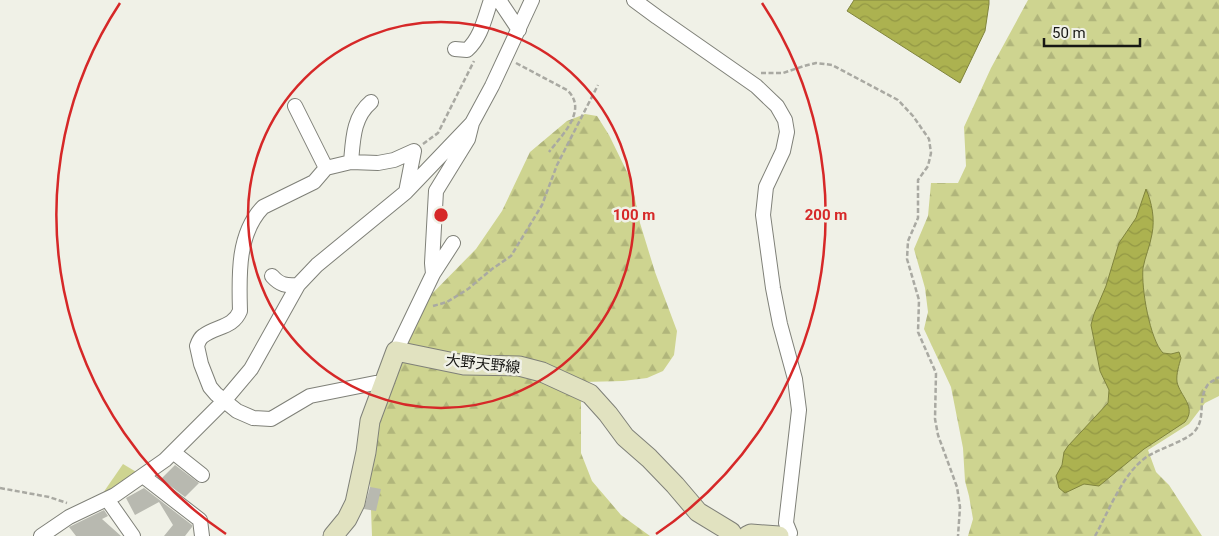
<svg xmlns="http://www.w3.org/2000/svg" width="1219" height="536" viewBox="0 0 1219 536" font-family="Roboto,'Noto Sans JP',sans-serif">
  <style>
    .forest { fill: url(#forest-firs) }
    .park { fill: url(#park-tufts) }
    .water { fill: url(#water-waves); stroke: #80843e }
    .building { fill: #b8b9b0 }
    .lines { fill: none; stroke-linecap: round; stroke-linejoin: round }
    .minor-casing { stroke: #7f8078; stroke-width: 16 }
    .secondary-casing { stroke: #7f8078; stroke-width: 21 }
    .path { stroke: #a9a9a2; stroke-width: 2.5; stroke-dasharray: 5 2.5; stroke-linecap: butt }
    .minor { stroke: #fff; stroke-width: 14 }
    .secondary { stroke: #e1e2c0; stroke-width: 19 }
    .ring { fill: none; stroke: #d62828; stroke-width: 2.5 }
    .labels { text-anchor: middle; stroke-width: 5; stroke-linejoin: round; paint-order: stroke }
    .street-label { font-size: 15px; fill: #181815; stroke: #f0f1e7 }
    .centre { fill: #d62828; stroke: #f0f1e7; stroke-width: 2.5 }
    .ring-label { font-size: 15px; text-anchor: middle; font-weight: bold; fill: #d62828; stroke: #f0f1e7; stroke-width: 5; stroke-linejoin: round; paint-order: stroke }
  </style>
  <defs>
    <pattern id="forest-firs" width="22" height="20" patternUnits="userSpaceOnUse" patternTransform="scale(1.25)"><rect width="22" height="20" fill="#ced490"/><path d="M5 1l3.5 6h-7zM16 11l3.5 6h-7z" fill="#b0b57b"/></pattern>
    <pattern id="park-tufts" width="24" height="20" patternUnits="userSpaceOnUse" patternTransform="scale(1.25)"><rect width="24" height="20" fill="#ced490"/><path d="M3 7l-1-3M5 7V3M7 7l1-3M15 17l-1-3M17 17v-4M19 17l1-3" fill="none" stroke="#b0b57b"/></pattern>
    <pattern id="water-waves" width="16" height="10" patternUnits="userSpaceOnUse" patternTransform="scale(1.25)"><rect width="16" height="10" fill="#acb250"/><path d="M0 5q4-4 8 0t8 0" fill="none" stroke="#939845"/></pattern>
  </defs>
  <rect width="100%" height="100%" fill="#f0f1e7"/>
  <!-- forest -->
  <path class="forest" d="M 1028,0 L 1219,0 L 1219,396 L 1205,403 L 1189,424 L 1148,450 L 1156,472 L 1169,485 L 1202,536 L 968,536 L 973,519 L 969,496 L 965,481 L 963,448 L 951,387 L 924,329 L 928,312 L 925,288 L 914,249 L 928,216 L 931,183 L 958,183 L 966,166 L 964,127 L 991,68 Z
    M 585,114 L 597,116 L 609,135 L 631,180 L 640,223 L 655,272 L 677,331 L 674,355 L 663,371 L 647,378 L 623,381 L 584,382 L 581,402 L 581,453 L 592,481 L 621,515 L 650,536 L 372,536 L 369,456 L 375,388 L 421,305 L 476,249 L 502,211 L 530,152 L 567,121 Z"/>
  <!-- park -->
  <path class="park" d="M 123,464 L 138,473 L 103,493 Z"/>
  <!-- water -->
  <path class="water" d="M 854,0 L 989,0 L 989,4 L 985,31 L 960,83 L 847,11 Z
    M 1146,189 C 1152,203 1155,219 1152,234 C 1150,246 1145,257 1143,268 C 1141,288 1150,340 1163,353 L 1171,354 L 1179,352 L 1181,358 C 1179,365 1176,374 1177,382 C 1180,396 1197,407 1185,422 L 1144,449 L 1099,486 L 1084,484 L 1065,493 L 1059,488 L 1056,476 L 1062,465 L 1064,452 L 1068,446 L 1108,403 L 1109,390 L 1100,371 L 1091,325 L 1094,314 L 1106,286 L 1119,243 L 1136,218 Z"/>
  <!-- building -->
  <path class="building" d="M 175,465 L 199,483 L 185,497 L 161,479 Z
    M 370,487 L 381,489 L 376,511 L 364,509 Z
    M 144,488 L 192,525 L 192,527 L 185,536 L 164,536 L 173,525 L 159,502 L 135,515 L 126,498 Z
    M 104,510 L 108,516 L 102,519 L 121,536 L 76,536 L 69,527 Z"/>
  <g class="lines">
    <!-- minor casing -->
    <g class="minor-casing">
      <path id="minor" d="M 499,0 L 519,30
        M 634,0 L 657,17 L 756,86 L 777,106 L 785,120 L 787,132 L 783,151 L 766,187 L 763,215 L 773,288 L 780,324 L 795,379 L 799,410 L 786,523 L 790,533
        M 455,49 L 467,50 C 481,38 485,17 491,0
        M 295,106 L 326,168
        M 351,162 C 353,140 353,117 371,102
        M 433,274 L 453,243
        M 272,276 C 280,285 286,286 298,285
        M 396,351 L 433,274 L 432,263 L 436,191 L 468,139 L 472,123 L 492,86 L 532,0
        M 383,384 L 375,383 L 310,396 L 271,419 L 253,418 L 237,411 L 216,394 L 210,387 L 201,364 L 197,346 C 198,343 200,338 203,336 C 216,326 233,328 240,311 C 239,276 237,234 263,207 L 314,182 L 326,168 L 351,162 L 378,163 L 394,160 L 414,151 L 406,192
        M 173,452 L 202,475
        M 143,476 L 200,520 L 202,536
        M 107,499 L 133,536
        M 41,536 L 69,517 L 115,495 L 165,460 L 224,401 L 251,369 L 298,285 L 317,265 L 406,192 L 472,123"/>
    </g>
    <!-- secondary casing -->
    <g class="secondary-casing">
      <path id="secondary" d="M 333,536 L 347,519 L 355,503 L 366,452 L 370,421 L 396,351 L 464,365 L 519,366 L 542,372 L 590,394 L 608,414 L 625,437 L 649,458 L 675,485 L 698,512 L 731,532 L 733,536
        M 747,536 L 751,534 L 779,536"/>
    </g>
    <!-- path -->
    <path class="path" d="M 516,63 L 567,90 C 589,110 561,136 549,152
      M 761,73 L 783,73 L 804,66 L 816,63 L 832,65 L 898,100 L 913,116 L 929,139 L 931,153 L 928,166 L 918,180 L 918,218 L 908,241 L 907,259 L 919,300 L 918,332 L 936,373 L 935,419 L 938,435 L 957,487 L 960,507 L 958,536
      M 423,144 L 438,133 L 474,61
      M 433,306 L 447,302 L 468,289 L 492,269 L 511,256 L 542,205 L 557,165 L 598,85
      M 0,488 L 49,497 L 67,503
      M 1095,536 C 1109,511 1123,472 1148,456 C 1160,449 1184,441 1193,433 C 1207,420 1197,401 1207,386 C 1209,382 1215,380 1219,377"/>
    <!-- minor -->
    <use href="#minor" class="minor"/>
    <!-- secondary -->
    <use href="#secondary" class="secondary"/>
  </g>
  <!-- distance rings -->
  <g class="ring">
    <circle cx="441" cy="215" r="193"/>
    <path d="M226 534A385 385 0 0 1 120 3M762 3A385 385 0 0 1 656 534"/>
  </g>
  <g class="labels">
    <!-- street labels -->
    <g class="street-label">
      <text transform="translate(483 364) rotate(6)" y="5">大野天野線</text>
    </g>
  </g>
  <circle cx="441" cy="215" r="8" class="centre"/>
  <g class="ring-label">
    <text x="634" y="220">100 m</text>
    <text x="826" y="220">200 m</text>
  </g>
  <!-- scale -->
  <path d="M1044 38v8h96v-8" fill="none" stroke="#181815" stroke-width="2.5"/>
  <text x="1052" y="38" font-size="15" fill="#181815" stroke="#f0f1e7" stroke-width="4" paint-order="stroke">50 m</text>
</svg>
